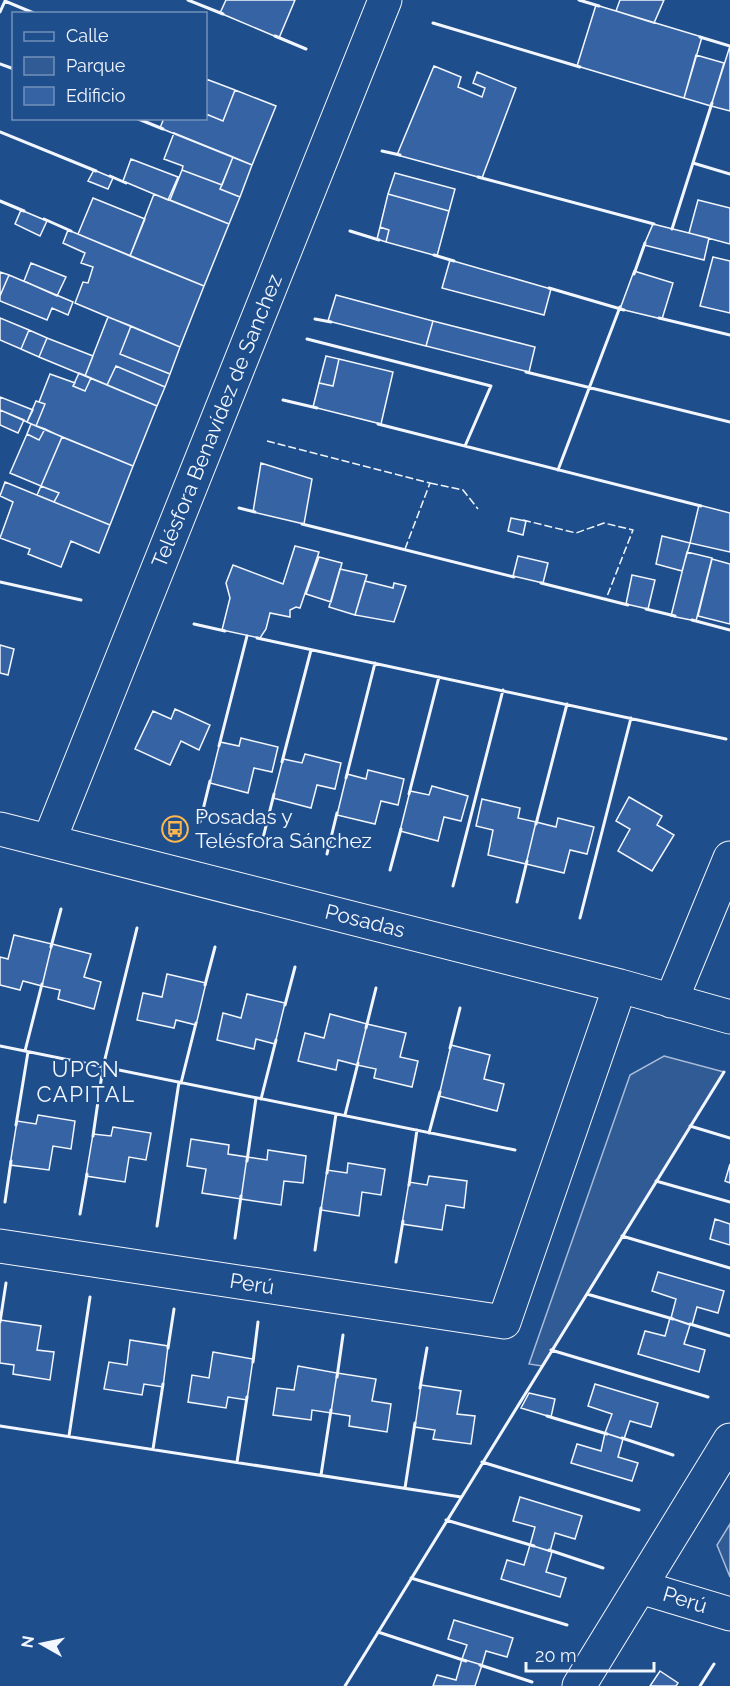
<svg xmlns="http://www.w3.org/2000/svg" width="730" height="1686" viewBox="0 0 730 1686" font-family="Raleway,sans-serif">
  <style>
    .green { fill: #305b95; stroke: #a8bbd7; stroke-width: 1.5 }
    .building { fill: #3563a3; stroke: #f2f6ff; stroke-width: 1.5 }
    .lines { fill: none; stroke-linecap: round; stroke-linejoin: round }
    .minor-casing { stroke: #f2f6ff; stroke-width: 35 }
    .minor { stroke: #1f4e8c; stroke-width: 33 }
    .fence { stroke: #f2f6ff; stroke-width: 1.5; stroke-dasharray: 8 3; stroke-linecap: butt }
    .wall { stroke: #f2f6ff; stroke-width: 3 }
    .labels { text-anchor: middle; stroke-width: 4.5; stroke-linejoin: round; paint-order: stroke }
    .street-label { font-size: 21px; fill: #f2f6ff; stroke: #1f4e8c }
    .poi-label { font-size: 21px; fill: #f2f6ff; stroke: #1f4e8c; text-anchor: start }
    .neighbourhood-label { font-size: 22px; letter-spacing: 1.5px; fill: #f2f6ff; stroke: #1f4e8c }
  </style>
  <rect width="100%" height="100%" fill="#1f4e8c"/>
  <!-- green -->
  <path class="green" d="M 664,1056 L 724,1072 L 542,1366 L 529,1364 L 630,1075 Z
    M 730,1524 L 730,1577 L 717,1545 Z"/>
  <!-- building -->
  <path class="building" d="M 226,0 L 295,0 L 279,38 L 220,13 Z
    M 620,0 L 664,0 L 654,23 L 616,11 Z
    M 596,5 L 702,37 L 684,98 L 577,66 Z
    M 730,46 L 730,111 L 711,106 Z
    M 696,55 L 724,63 L 711,106 L 684,98 Z
    M 434,66 L 461,77 L 458,87 L 482,97 L 485,88 L 473,83 L 477,72 L 516,88 L 482,178 L 397,155 Z
    M 206,79 L 235,90 L 223,121 L 206,114 Z
    M 235,90 L 276,106 L 252,165 L 160,128 L 164,118 L 206,118 L 206,114 L 223,121 Z
    M 174,133 L 233,157 L 222,185 L 182,170 L 183,166 L 164,159 Z
    M 233,157 L 252,165 L 240,197 L 220,189 Z
    M 131,159 L 178,177 L 168,200 L 123,181 Z
    M 94,170 L 113,178 L 108,189 L 88,181 Z
    M 182,170 L 222,185 L 220,189 L 240,197 L 229,224 L 170,200 Z
    M 395,173 L 455,189 L 449,211 L 388,194 Z
    M 154,194 L 229,224 L 204,286 L 130,256 Z
    M 388,194 L 449,211 L 437,256 L 386,242 L 389,230 L 380,227 Z
    M 93,198 L 145,219 L 130,256 L 78,234 Z
    M 698,200 L 730,208 L 730,244 L 689,233 Z
    M 21,210 L 47,221 L 40,236 L 15,224 Z
    M 653,224 L 709,238 L 704,260 L 644,245 Z
    M 380,227 L 389,230 L 386,242 L 377,239 Z
    M 68,230 L 204,286 L 180,347 L 75,303 L 83,282 L 88,283 L 93,267 L 81,263 L 85,253 L 63,243 Z
    M 713,257 L 730,261 L 730,313 L 700,306 Z
    M 450,260 L 551,289 L 544,315 L 442,288 Z
    M 31,263 L 66,277 L 57,296 L 24,281 Z
    M 634,271 L 673,283 L 662,319 L 620,309 Z
    M 0,272 L 9,275 L 0,296 Z
    M 9,275 L 73,302 L 68,315 L 52,308 L 47,320 L 0,301 L 0,296 Z
    M 336,295 L 433,321 L 426,346 L 328,321 Z
    M 108,317 L 131,326 L 120,354 L 170,374 L 165,387 L 116,366 L 107,385 L 85,376 Z
    M 0,318 L 29,330 L 21,349 L 0,340 Z
    M 433,321 L 535,347 L 529,372 L 426,346 Z
    M 131,326 L 180,347 L 170,374 L 120,354 Z
    M 29,330 L 47,338 L 39,357 L 21,349 Z
    M 47,338 L 93,356 L 85,376 L 39,357 Z
    M 326,356 L 339,359 L 333,386 L 319,383 Z
    M 339,359 L 393,372 L 381,424 L 313,407 L 319,383 L 333,386 Z
    M 116,366 L 165,387 L 157,406 L 107,385 Z
    M 79,373 L 91,378 L 85,391 L 73,386 Z
    M 50,374 L 75,383 L 73,386 L 85,391 L 91,378 L 157,406 L 133,466 L 36,426 L 45,404 L 39,402 Z
    M 0,397 L 33,410 L 27,422 L 0,410 Z
    M 36,401 L 45,404 L 36,426 L 27,422 Z
    M 0,410 L 24,420 L 18,433 L 0,425 Z
    M 31,424 L 45,429 L 39,440 L 27,434 Z
    M 45,429 L 62,437 L 41,486 L 10,473 L 27,434 L 39,440 Z
    M 62,437 L 133,466 L 110,525 L 54,502 L 59,493 L 41,486 Z
    M 261,463 L 312,479 L 304,524 L 253,512 Z
    M 5,482 L 110,525 L 99,553 L 71,541 L 61,567 L 28,554 L 30,549 L 0,538 L 13,502 L 0,496 Z
    M 41,486 L 59,493 L 54,502 L 37,495 Z
    M 699,505 L 730,513 L 730,552 L 690,543 Z
    M 511,518 L 526,521 L 523,535 L 508,531 Z
    M 662,536 L 690,543 L 682,571 L 656,564 Z
    M 295,546 L 319,552 L 300,608 L 296,607 L 290,610 L 290,617 L 270,613 L 266,629 L 260,638 L 222,630 L 230,598 L 226,583 L 233,565 L 283,584 Z
    M 687,552 L 712,558 L 696,621 L 671,616 Z
    M 518,556 L 548,563 L 543,583 L 513,576 Z
    M 319,557 L 342,563 L 331,602 L 306,594 Z
    M 712,559 L 730,564 L 730,624 L 698,616 Z
    M 340,569 L 367,575 L 355,615 L 329,607 Z
    M 632,575 L 655,580 L 648,609 L 626,604 Z
    M 365,581 L 393,588 L 394,583 L 406,586 L 394,622 L 355,615 Z
    M 0,645 L 14,649 L 8,675 L 0,673 Z
    M 175,709 L 210,725 L 199,750 L 181,741 L 170,765 L 135,749 L 153,711 L 171,719 Z
    M 241,738 L 278,747 L 272,772 L 254,768 L 248,793 L 210,783 L 220,742 L 239,746 Z
    M 305,754 L 341,763 L 335,789 L 317,785 L 311,808 L 273,798 L 283,759 L 302,763 Z
    M 368,770 L 404,779 L 398,805 L 381,801 L 375,824 L 337,815 L 347,774 L 366,779 Z
    M 432,786 L 468,796 L 461,821 L 444,817 L 438,841 L 400,831 L 410,791 L 429,795 Z
    M 629,797 L 662,816 L 657,825 L 674,835 L 652,871 L 618,851 L 630,829 L 616,821 Z
    M 482,799 L 520,808 L 518,818 L 536,822 L 526,864 L 488,855 L 493,830 L 476,826 Z
    M 558,818 L 594,827 L 587,854 L 570,850 L 564,873 L 526,864 L 536,822 L 556,827 Z
    M 14,935 L 52,944 L 42,986 L 23,981 L 20,990 L 0,985 L 0,957 L 8,959 Z
    M 52,944 L 91,954 L 84,977 L 101,982 L 94,1009 L 58,999 L 60,990 L 42,986 Z
    M 167,974 L 206,983 L 196,1025 L 176,1020 L 174,1028 L 137,1020 L 143,993 L 162,997 Z
    M 247,994 L 285,1003 L 275,1044 L 256,1039 L 254,1049 L 217,1040 L 223,1013 L 241,1018 Z
    M 330,1014 L 367,1024 L 357,1065 L 338,1060 L 336,1070 L 298,1061 L 305,1033 L 324,1038 Z
    M 367,1024 L 406,1033 L 400,1057 L 418,1061 L 412,1087 L 374,1078 L 376,1069 L 357,1065 Z
    M 451,1045 L 490,1055 L 484,1079 L 504,1084 L 497,1111 L 439,1096 Z
    M 38,1115 L 75,1121 L 71,1149 L 53,1146 L 49,1170 L 10,1165 L 17,1121 L 36,1124 Z
    M 113,1127 L 151,1133 L 146,1160 L 129,1157 L 125,1182 L 86,1176 L 93,1134 L 111,1136 Z
    M 191,1139 L 229,1145 L 228,1154 L 247,1157 L 241,1199 L 202,1193 L 206,1169 L 187,1166 Z
    M 268,1150 L 306,1156 L 303,1183 L 284,1181 L 281,1205 L 241,1199 L 247,1157 L 267,1160 Z
    M 348,1163 L 385,1169 L 381,1195 L 362,1192 L 359,1216 L 321,1210 L 327,1170 L 347,1173 Z
    M 730,1164 L 730,1183 L 725,1181 Z
    M 429,1176 L 467,1181 L 464,1208 L 446,1205 L 442,1230 L 402,1224 L 409,1182 L 427,1185 Z
    M 715,1219 L 730,1224 L 730,1245 L 710,1239 Z
    M 658,1272 L 724,1291 L 718,1313 L 697,1307 L 692,1325 L 671,1318 L 676,1299 L 652,1291 Z
    M 670,1318 L 690,1325 L 684,1344 L 705,1350 L 699,1372 L 638,1354 L 645,1331 L 665,1336 Z
    M 0,1320 L 41,1326 L 37,1350 L 54,1352 L 50,1380 L 13,1374 L 14,1365 L 0,1363 Z
    M 130,1340 L 168,1346 L 163,1387 L 144,1384 L 142,1395 L 104,1389 L 109,1362 L 127,1365 Z
    M 213,1352 L 253,1359 L 247,1400 L 228,1397 L 226,1408 L 188,1402 L 192,1375 L 209,1378 Z
    M 298,1366 L 337,1373 L 331,1413 L 312,1410 L 311,1420 L 273,1415 L 277,1388 L 294,1390 Z
    M 337,1373 L 376,1379 L 372,1401 L 391,1404 L 387,1432 L 349,1426 L 350,1416 L 331,1413 Z
    M 595,1384 L 658,1403 L 651,1427 L 630,1421 L 624,1439 L 605,1433 L 612,1414 L 588,1406 Z
    M 421,1385 L 461,1391 L 457,1414 L 475,1416 L 471,1444 L 433,1439 L 435,1430 L 415,1427 Z
    M 529,1393 L 555,1399 L 551,1417 L 521,1408 Z
    M 605,1433 L 623,1439 L 618,1457 L 638,1463 L 632,1481 L 571,1463 L 577,1444 L 601,1451 Z
    M 520,1497 L 582,1516 L 575,1539 L 555,1533 L 550,1551 L 530,1545 L 535,1527 L 513,1521 Z
    M 530,1545 L 552,1552 L 546,1572 L 566,1578 L 560,1597 L 501,1579 L 507,1560 L 524,1565 Z
    M 454,1620 L 513,1638 L 507,1657 L 486,1651 L 482,1665 L 462,1659 L 467,1645 L 448,1639 Z
    M 462,1659 L 482,1665 L 475,1686 L 433,1686 L 437,1675 L 456,1680 Z
    M 660,1671 L 678,1683 L 676,1686 L 650,1686 Z"/>
  <g class="lines">
    <!-- minor casing -->
    <g class="minor-casing">
      <path id="minor" d="M 0,829 L 620,986 L 730,1017
        M 49,841 L 385,0
        M 671,1001 L 730,858
        M 0,1246 L 504,1322 L 620,986
        M 640,1587 L 730,1614
        M 579,1686 L 730,1440"/>
    </g>
    <!-- minor -->
    <use href="#minor" class="minor"/>
    <!-- fence -->
    <path class="fence" d="M 267,441 L 430,483 L 405,549
      M 430,483 L 463,490 L 478,509
      M 523,520 L 576,533 L 604,523 L 633,530 L 606,599"/>
    <!-- wall -->
    <path class="wall" d="M 188,0 L 223,14
      M 579,0 L 599,6
      M 5,1 L 36,14
      M 0,12 L 5,1
      M 433,23 L 580,67
      M 275,36 L 306,49
      M 700,37 L 730,46
      M 0,64 L 14,69
      M 136,118 L 163,129
      M 0,132 L 96,171
      M 382,151 L 400,155
      M 693,163 L 730,174
      M 110,176 L 126,183
      M 478,177 L 654,224
      M 0,201 L 24,211
      M 44,219 L 71,231
      M 672,229 L 712,103
      M 350,231 L 379,240
      M 434,255 L 454,261
      M 634,274 L 645,243
      M 549,288 L 624,310
      M 659,318 L 730,335
      M 315,319 L 331,322
      M 307,339 L 491,386 L 465,446
      M 526,372 L 730,422
      M 283,400 L 317,408
      M 378,424 L 701,506
      M 558,470 L 620,307
      M 239,508 L 255,512
      M 302,524 L 514,577
      M 0,582 L 81,600
      M 541,583 L 628,605
      M 646,609 L 675,616
      M 692,620 L 730,630
      M 194,624 L 225,631
      M 257,638 L 726,739
      M 219,746 L 247,636
      M 282,762 L 311,650
      M 346,778 L 375,663
      M 409,794 L 439,677
      M 200,822 L 210,781
      M 536,824 L 567,704
      M 263,838 L 274,794
      M 327,854 L 337,813
      M 390,870 L 401,829
      M 453,886 L 503,690
      M 517,902 L 527,861
      M 580,918 L 631,718
      M 51,947 L 61,909
      M 205,985 L 215,947
      M 285,1005 L 295,967
      M 366,1028 L 376,988
      M 0,1046 L 515,1150
      M 450,1048 L 460,1008
      M 25,1051 L 42,984
      M 181,1083 L 196,1023
      M 261,1099 L 276,1040
      M 345,1115 L 358,1063
      M 16,1125 L 28,1052
      M 690,1126 L 730,1138
      M 429,1133 L 440,1092
      M 93,1136 L 103,1067 L 137,928
      M 247,1161 L 256,1098
      M 327,1173 L 336,1114
      M 656,1181 L 730,1202
      M 409,1185 L 417,1130
      M 5,1202 L 11,1161
      M 80,1214 L 87,1174
      M 157,1226 L 179,1082
      M 622,1236 L 730,1268
      M 235,1238 L 241,1196
      M 315,1250 L 321,1208
      M 396,1262 L 403,1221
      M 587,1294 L 673,1319
      M 0,1322 L 6,1283
      M 690,1324 L 730,1336
      M 168,1348 L 174,1309
      M 551,1350 L 708,1397
      M 253,1362 L 258,1322
      M 337,1377 L 343,1335
      M 420,1388 L 427,1348
      M 547,1416 L 607,1434
      M 0,1426 L 461,1497
      M 69,1436 L 90,1297
      M 622,1438 L 673,1455
      M 153,1449 L 163,1384
      M 237,1462 L 247,1397
      M 482,1462 L 639,1510
      M 321,1475 L 331,1410
      M 405,1488 L 415,1423
      M 446,1520 L 534,1546
      M 549,1550 L 603,1568
      M 411,1578 L 567,1625
      M 378,1632 L 466,1661
      M 480,1665 L 532,1682
      M 345,1686 L 724,1072
      M 700,1686 L 714,1664"/>
  </g>
  <!-- icons -->
  <defs>
    <g id="bus-ring" transform="scale(1.35)"><circle r="9.5" fill="#1f4e8c" stroke="#ffb74d" stroke-width="1.5"/><path d="M-5-6H5V4H4V6H2V4H-2V6H-4V4H-5ZM-3.5-4V0h7V-4ZM-3.5 1.2v1.5H-2V1.2ZM2 1.2v1.5H3.5V1.2Z" fill="#ffb74d"/></g>
  </defs>
  <g fill-rule="evenodd">
    <use href="#bus-ring" x="175" y="829"/>
  </g>
  <g class="labels">
    <!-- street labels -->
    <g class="street-label">
      <text transform="translate(217 421) rotate(-68)" y="7">Telésfora Benavídez de Sanchez</text>
      <text transform="translate(365 921) rotate(14)" y="7">Posadas</text>
      <text transform="translate(252 1284) rotate(9)" y="7">Perú</text>
      <text transform="translate(685 1600) rotate(17)" y="7">Perú</text>
    </g>
    <!-- poi labels -->
    <g class="poi-label">
      <text x="195" y="824">Posadas y<tspan x="195" dy="24">Telésfora Sánchez</tspan></text>
    </g>
    <!-- neighbourhood labels -->
    <g class="neighbourhood-label">
      <text x="86" y="1077">UPCN<tspan x="86" dy="25">CAPITAL</tspan></text>
    </g>
  </g>
  <!-- legend -->
  <rect x="12" y="12" width="195" height="108" fill="#1f4e8c" stroke="#7391ba" stroke-width="1.5"/>
  <rect x="24" y="32" width="30" height="9" fill="#1f4e8c" stroke="#7391ba" stroke-width="1.5"/>
  <text x="66" y="42" font-size="18" fill="#f2f6ff">Calle</text>
  <rect x="24" y="57" width="30" height="18" fill="#305b95" stroke="#7391ba" stroke-width="1.5"/>
  <text x="66" y="72" font-size="18" fill="#f2f6ff">Parque</text>
  <rect x="24" y="87" width="30" height="18" fill="#3563a3" stroke="#7391ba" stroke-width="1.5"/>
  <text x="66" y="102" font-size="18" fill="#f2f6ff">Edificio</text>
  <!-- north arrow -->
  <g transform="translate(42 1644) rotate(279)" stroke="#1f4e8c" stroke-width="4.5" paint-order="stroke">
  <path d="M0-4.5L10 22L0 15L-10 22Z" fill="#f2f6ff"/>
  <text y="-9" font-size="16" font-weight="bold" text-anchor="middle" fill="#f2f6ff">N</text>
  </g>
  <!-- scale -->
  <path d="M526 1662v9h128v-9" fill="none" stroke="#f2f6ff" stroke-width="3"/>
  <text x="535" y="1662" font-size="18" fill="#f2f6ff" stroke="#1f4e8c" stroke-width="4.5" paint-order="stroke">20 m</text>
</svg>
